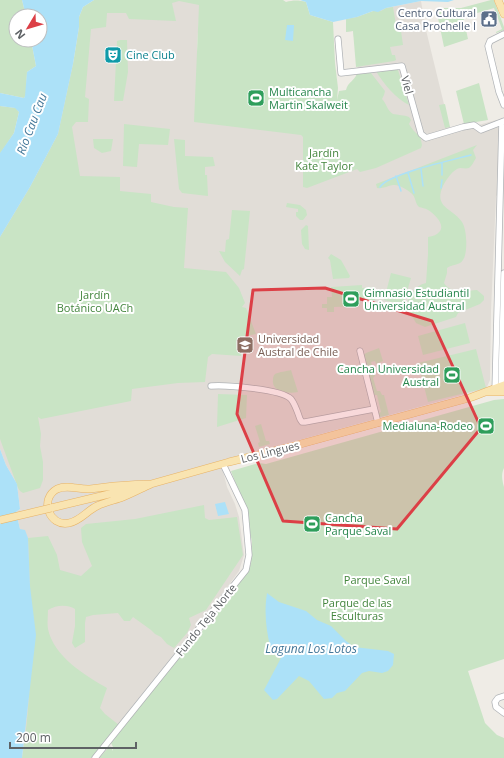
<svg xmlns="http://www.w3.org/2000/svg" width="504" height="758" viewBox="0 0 504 758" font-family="'Open Sans',sans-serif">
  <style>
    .education { fill: #e1ddd7 }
    .green { fill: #c9e4c5 }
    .water { fill: #ace1f8 }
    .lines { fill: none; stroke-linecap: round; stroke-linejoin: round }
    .stream { stroke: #ace1f8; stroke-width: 1.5 }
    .minor-casing { stroke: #b1b4b7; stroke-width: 7 }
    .major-casing { stroke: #e7b367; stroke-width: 8 }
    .minor { stroke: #fff; stroke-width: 5.5 }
    .major { stroke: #f9e4b1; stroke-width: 7 }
    .major-bridge-casing { stroke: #e7b367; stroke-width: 8; stroke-linecap: butt }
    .major-bridge { stroke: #f9e4b1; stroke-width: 7 }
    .marked { fill: #dc3f46; fill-opacity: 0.2; stroke: #dc3f46; stroke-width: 3; stroke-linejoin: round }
    .labels { text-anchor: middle; stroke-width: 4; stroke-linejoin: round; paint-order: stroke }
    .service-label { font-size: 11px; fill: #4e5e75; stroke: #fff; text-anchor: end }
    .culture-label { font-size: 11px; fill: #0d838f; stroke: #fff; text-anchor: start }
    .street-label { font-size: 11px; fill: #5e6265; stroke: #fff }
    .leisure-label { font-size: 11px; fill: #27864d; stroke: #fff; text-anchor: start }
    .park-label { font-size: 11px; fill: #43853d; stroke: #fff }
    .education-label { font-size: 11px; fill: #785e54; stroke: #fff; text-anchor: start }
    .water-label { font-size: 12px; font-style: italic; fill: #437799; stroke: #fff }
  </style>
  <rect width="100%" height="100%" fill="#efece6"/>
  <!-- education -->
  <path class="education" d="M 94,0 L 198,0 L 200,5 L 197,45 L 197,68 L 303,136 L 335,140 L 336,123 L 356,78 L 358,64 L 353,31 L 346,32 L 346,19 L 357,17 L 386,8 L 421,1 L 426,30 L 451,133 L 496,120 L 499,131 L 498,167 L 499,194 L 496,196 L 491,311 L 490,380 L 487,387 L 484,389 L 223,461 L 223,471 L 227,487 L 235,504 L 239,517 L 244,555 L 239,571 L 223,593 L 91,758 L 22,758 L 23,750 L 20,529 L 16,512 L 20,509 L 17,484 L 6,465 L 0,449 L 0,237 L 30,187 L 58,134 L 73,64 Z"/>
  <!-- green -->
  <path class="green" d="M 0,0 L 22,0 L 26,16 L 16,16 L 16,40 L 31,40 L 36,66 L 27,72 L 26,95 L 24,98 L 0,93 Z
    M 94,0 L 283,0 L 286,2 C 293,0 299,0 306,2 L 310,15 L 333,22 L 335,63 L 338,88 L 337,100 L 339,91 L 346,90 C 348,82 354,81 357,74 L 371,73 L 385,91 L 384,95 L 382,99 C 386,102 387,111 393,114 C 398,115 404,115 409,117 L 411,120 L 409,124 C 412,129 415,133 420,136 L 422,145 L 421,148 L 376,168 L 360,172 L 357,169 L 307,188 L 303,187 L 303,137 L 301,135 L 194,122 L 199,5 L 179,1 L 172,3 L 176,21 L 129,19 L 126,13 L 107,13 L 106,27 L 91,29 L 85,97 L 89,99 L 88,122 L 76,122 L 72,127 L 80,176 L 120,177 L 120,191 L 151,194 L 151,202 L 174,207 L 188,208 L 184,268 L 226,272 L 239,288 L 245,303 L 242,307 L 246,308 L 256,334 L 241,337 L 241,356 L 212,354 L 208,357 L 205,382 L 178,383 L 132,389 L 131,401 L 41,419 L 38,417 L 41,434 L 40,446 L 43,462 L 43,480 L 40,488 L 23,493 L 20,491 L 18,488 L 0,439 L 0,237 L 30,187 L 58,134 L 73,64 L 79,27 L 79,17 L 83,7 Z
    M 491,0 L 494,0 L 504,27 L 504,30 L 496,33 L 496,32 L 502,29 L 494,8 L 474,14 L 473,13 L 463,16 L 468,39 L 444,47 L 436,8 L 461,8 Z
    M 393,7 L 397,31 L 401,31 L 403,45 L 390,47 L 392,55 L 395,55 L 396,60 L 394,61 L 356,67 L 353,31 L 346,32 L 346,19 L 357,17 L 373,11 L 381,11 L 386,8 Z
    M 120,40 L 127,40 L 128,72 L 123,101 L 114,101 L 117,41 Z
    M 395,68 L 398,70 L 409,105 C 396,99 383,83 376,71 Z
    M 479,83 L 488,120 L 464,124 L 456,91 Z
    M 445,104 L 450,127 L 445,128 L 439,105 Z
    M 0,106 L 16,108 L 19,112 L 14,133 L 0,154 Z
    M 124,124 L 170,129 L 168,145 L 139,144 L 137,167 L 123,166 Z
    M 93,139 L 113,139 L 111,151 L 102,153 L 94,148 Z
    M 174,139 L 185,140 L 185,156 L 213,157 L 215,166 L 205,167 L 205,175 L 207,175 L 208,196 L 182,193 L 179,189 Z
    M 477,145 L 473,150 L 476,158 C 474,161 472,166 469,168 C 466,169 463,168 460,168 C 453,169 446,180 443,186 C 433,208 453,208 462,222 C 467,229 468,253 463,260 C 459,266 452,264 447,268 L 447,273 L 444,283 C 451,294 466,291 477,290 L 484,296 L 484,300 L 480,304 L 458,313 L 456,317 L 425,327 L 416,323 L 406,306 C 410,294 414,286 426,283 L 428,254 L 428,237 C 431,236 434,236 437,234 C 448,227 435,214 428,210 C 425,208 422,208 419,207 C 415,203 416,199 413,195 C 410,191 399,184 393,185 C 387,186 383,189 377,188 L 376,184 Z
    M 287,203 L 300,205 L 306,210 L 307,215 L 303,220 L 300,220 L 296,216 L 296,212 L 298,212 L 298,209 L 286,207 Z
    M 232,210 L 250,211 L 244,269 L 242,270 L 240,276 L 225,262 L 219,251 L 225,252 L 226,240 L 229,239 Z
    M 306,225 L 308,226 L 309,250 L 305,249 L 302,244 L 301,230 Z
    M 331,254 L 341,260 L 350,276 L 349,278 L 333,279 L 330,260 L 328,258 Z
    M 391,273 L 411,278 L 403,305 L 384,300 Z
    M 362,285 L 362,288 L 374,287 L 375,300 L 360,301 L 360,306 L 334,307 L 334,312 L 327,312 L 327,308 L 322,308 L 322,304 L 327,304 L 327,297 L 332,297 L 331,287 Z
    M 465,323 L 470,343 L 423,355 L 418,336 Z
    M 379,348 L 383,361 L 376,364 L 375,361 L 371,362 L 375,376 L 373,378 L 377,391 L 380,391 L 382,395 L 384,395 L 389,415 L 380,417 L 378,413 L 381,412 L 377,395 L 374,395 L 362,356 L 366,353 Z
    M 476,349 L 486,388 L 428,402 L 418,363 Z
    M 291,370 L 298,392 C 289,394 271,392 273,380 C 273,378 273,376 275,374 C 279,372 287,371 291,370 Z
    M 218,394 L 247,395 L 246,418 L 217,427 Z
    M 504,399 L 504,468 C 501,474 502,480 504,487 L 504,659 L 468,671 L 485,723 L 497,735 L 504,738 L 504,758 L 99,758 L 110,746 L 113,751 L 113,747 L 111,743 L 144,700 L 214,617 L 243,578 L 251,564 L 252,542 L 245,508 L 231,471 L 259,463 L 266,464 L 494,400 Z
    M 261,424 L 266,441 L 269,441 L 270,444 L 259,447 L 258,443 L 260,442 L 255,426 Z
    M 204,505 L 205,518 L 209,520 L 237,517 L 243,555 L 206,610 L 189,618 L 191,625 L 187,633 L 174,648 L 167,644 L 161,637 L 155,634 L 151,630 L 133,617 L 130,621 L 124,621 L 118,613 L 93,615 L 86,617 L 85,623 L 85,642 L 75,648 L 72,643 L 75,626 L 75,609 C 67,604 56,605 48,610 C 48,616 47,623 48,629 C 54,657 85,675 107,688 L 100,708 L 105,714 L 119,725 L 91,758 L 22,758 C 34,686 31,611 28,538 L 48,536 L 57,555 L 60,570 L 81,576 L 92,566 L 82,542 L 81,528 L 86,524 L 135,519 Z"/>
  <!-- water -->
  <path class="water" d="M 22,0 L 94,0 L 83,7 L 79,17 L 79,27 L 73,64 L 58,134 L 30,187 L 0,237 L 0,153 L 14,133 L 19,112 L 15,108 L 0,106 L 0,93 L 24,98 L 25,96 L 27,72 L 36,66 L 31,40 L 40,40 L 40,16 L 26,16 Z
    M 300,0 L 454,0 L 448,2 L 421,1 L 386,8 L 378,12 L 373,11 L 357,17 L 333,22 L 310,15 L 306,2 Z
    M 287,25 L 294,25 L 293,41 L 285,40 Z
    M 0,449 L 6,465 L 17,484 L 20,509 L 16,512 L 20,529 L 25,530 L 28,538 L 30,586 L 36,635 L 22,758 L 0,758 Z
    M 225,502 L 229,514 L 218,516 L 215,504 Z
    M 267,593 L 279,602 L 306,611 L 317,620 L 331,626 L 346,641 L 354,647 L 388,651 L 394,654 L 393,665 L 388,671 L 382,673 L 369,671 L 362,673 L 345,691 L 337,693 L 332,698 L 324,699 L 309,681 L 299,676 L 277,699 L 273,700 L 264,690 L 281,658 L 278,651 L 270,646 C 266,628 264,612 267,593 Z"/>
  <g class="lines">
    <!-- stream -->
    <path class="stream" d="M 421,169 L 423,186
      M 408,173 L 414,193
      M 442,175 L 442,163
      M 396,176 L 401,191
      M 380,187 C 388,174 452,160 471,155
      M 441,188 L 442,180"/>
    <!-- minor casing -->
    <g class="minor-casing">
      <path id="minor" d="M 504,34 L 490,41 L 488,46 L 499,92 L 504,105
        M 338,39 L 341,73 L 402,66 L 421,134 L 426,138 L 463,127 L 474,125 L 481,130 L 504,121
        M 360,351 L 378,423
        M 211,386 C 226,385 281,389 291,399 C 295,404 298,413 300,419 L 302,422 L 305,422 L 374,409
        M 501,389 L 504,273
        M 495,392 L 502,122
        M 504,696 L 498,698 L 495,702 L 496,707 L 504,713
        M 95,758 L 246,570 L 249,555 L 245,510 L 223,464"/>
    </g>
    <!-- major casing -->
    <g class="major-casing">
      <path id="major" d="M 498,0 L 504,14
        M 488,392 L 504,392
        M 151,484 C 142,488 133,493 123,497 C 115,500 106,502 97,506 C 88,510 80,521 69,523 C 49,527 39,499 57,489 C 68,484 79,490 90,489 C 98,488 106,487 114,486 C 126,485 139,484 151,484 Z
        M 51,508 L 151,484 L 229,462 L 286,448 L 469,398 C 481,394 492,389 504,385"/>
    </g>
    <!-- minor -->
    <use href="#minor" class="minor"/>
    <!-- major -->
    <use href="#major" class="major"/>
    <!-- major-bridge casing -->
    <g class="major-bridge-casing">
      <path id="major-bridge" d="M 0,520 L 51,508"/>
    </g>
    <!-- major-bridge -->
    <use href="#major-bridge" class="major-bridge"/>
  </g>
  <!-- marked area -->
  <path class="marked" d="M 325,288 L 432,321 L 481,428 L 397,529 L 283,521 L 237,414 L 253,290 Z"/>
  <!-- icons -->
  <defs>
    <g id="civic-square" transform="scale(0.9)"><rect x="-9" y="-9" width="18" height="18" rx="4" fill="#5c6f8a" stroke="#fff"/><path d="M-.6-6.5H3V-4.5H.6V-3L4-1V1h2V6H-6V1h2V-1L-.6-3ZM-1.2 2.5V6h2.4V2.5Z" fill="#fff"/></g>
    <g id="theatre-square" transform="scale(0.9)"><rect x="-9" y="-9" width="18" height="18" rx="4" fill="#0f9aa8" stroke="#fff"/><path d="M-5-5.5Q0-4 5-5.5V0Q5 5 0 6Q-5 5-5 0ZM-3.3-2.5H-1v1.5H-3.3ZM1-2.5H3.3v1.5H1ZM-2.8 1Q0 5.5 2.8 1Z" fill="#fff"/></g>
    <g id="stadium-square" transform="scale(0.9)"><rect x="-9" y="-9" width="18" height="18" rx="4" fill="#2e9e5b" stroke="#fff"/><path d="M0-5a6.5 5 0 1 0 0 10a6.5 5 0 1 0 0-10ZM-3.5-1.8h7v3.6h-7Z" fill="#fff"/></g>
    <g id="university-square" transform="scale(0.9)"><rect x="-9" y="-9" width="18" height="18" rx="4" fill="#8d6e63" stroke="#fff"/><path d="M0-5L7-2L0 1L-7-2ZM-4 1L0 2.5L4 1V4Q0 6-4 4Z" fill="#fff"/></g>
  </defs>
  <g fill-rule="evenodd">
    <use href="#civic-square" x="489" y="19"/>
    <use href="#theatre-square" x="113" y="55"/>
    <use href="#stadium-square" x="256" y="98"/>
    <use href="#stadium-square" x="351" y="299"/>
    <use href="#university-square" x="245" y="345"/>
    <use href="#stadium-square" x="452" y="375"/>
    <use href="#stadium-square" x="486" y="426"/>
    <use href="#stadium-square" x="312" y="524"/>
  </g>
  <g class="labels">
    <!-- service labels -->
    <g class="service-label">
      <text x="476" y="17">Centro Cultural<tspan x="476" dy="13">Casa Prochelle I</tspan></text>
    </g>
    <!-- culture labels -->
    <g class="culture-label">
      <text x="126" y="59">Cine Club</text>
    </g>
    <!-- street labels -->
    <g class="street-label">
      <text transform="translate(407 85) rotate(74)" y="4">Viel</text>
      <text transform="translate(270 452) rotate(-14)" y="4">Los Lingues</text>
      <text transform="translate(206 620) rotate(-51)" y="4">Fundo Teja Norte</text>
    </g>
    <!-- leisure labels -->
    <g class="leisure-label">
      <text x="269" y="96">Multicancha<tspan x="269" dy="13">Martin Skalweit</tspan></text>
      <text x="364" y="297">Gimnasio Estudiantil<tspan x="364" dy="13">Universidad Austral</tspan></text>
      <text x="439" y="373" text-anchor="end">Cancha Universidad<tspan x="439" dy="13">Austral</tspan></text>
      <text x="473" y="430" text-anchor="end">Medialuna-Rodeo</text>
      <text x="325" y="522">Cancha<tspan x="325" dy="13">Parque Saval</tspan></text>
    </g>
    <!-- park labels -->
    <g class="park-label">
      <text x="324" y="157">Jardín<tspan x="324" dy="13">Kate Taylor</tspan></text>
      <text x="95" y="299">Jardín<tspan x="95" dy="13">Botánico UACh</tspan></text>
      <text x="377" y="584">Parque Saval</text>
      <text x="357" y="607">Parque de las<tspan x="357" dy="13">Esculturas</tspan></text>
    </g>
    <!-- education labels -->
    <g class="education-label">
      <text x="258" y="343">Universidad<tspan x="258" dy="13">Austral de Chile</tspan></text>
    </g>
    <!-- water labels -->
    <g class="water-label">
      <text transform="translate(32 124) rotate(-69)" y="4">Río Cau Cau</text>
      <text x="311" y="653">Laguna Los Lotos</text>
    </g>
  </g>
  <!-- north arrow -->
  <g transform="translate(28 28) rotate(232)"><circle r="19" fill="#ffffff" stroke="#bfc0c1"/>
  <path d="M0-3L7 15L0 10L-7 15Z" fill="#dc3f46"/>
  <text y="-6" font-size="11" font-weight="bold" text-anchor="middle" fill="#5e6265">N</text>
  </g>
  <!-- scale -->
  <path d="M10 742v6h126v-6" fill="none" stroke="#5e6265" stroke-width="2"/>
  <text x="16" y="742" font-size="12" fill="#5e6265" stroke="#ffffff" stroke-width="3" paint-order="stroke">200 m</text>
</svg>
